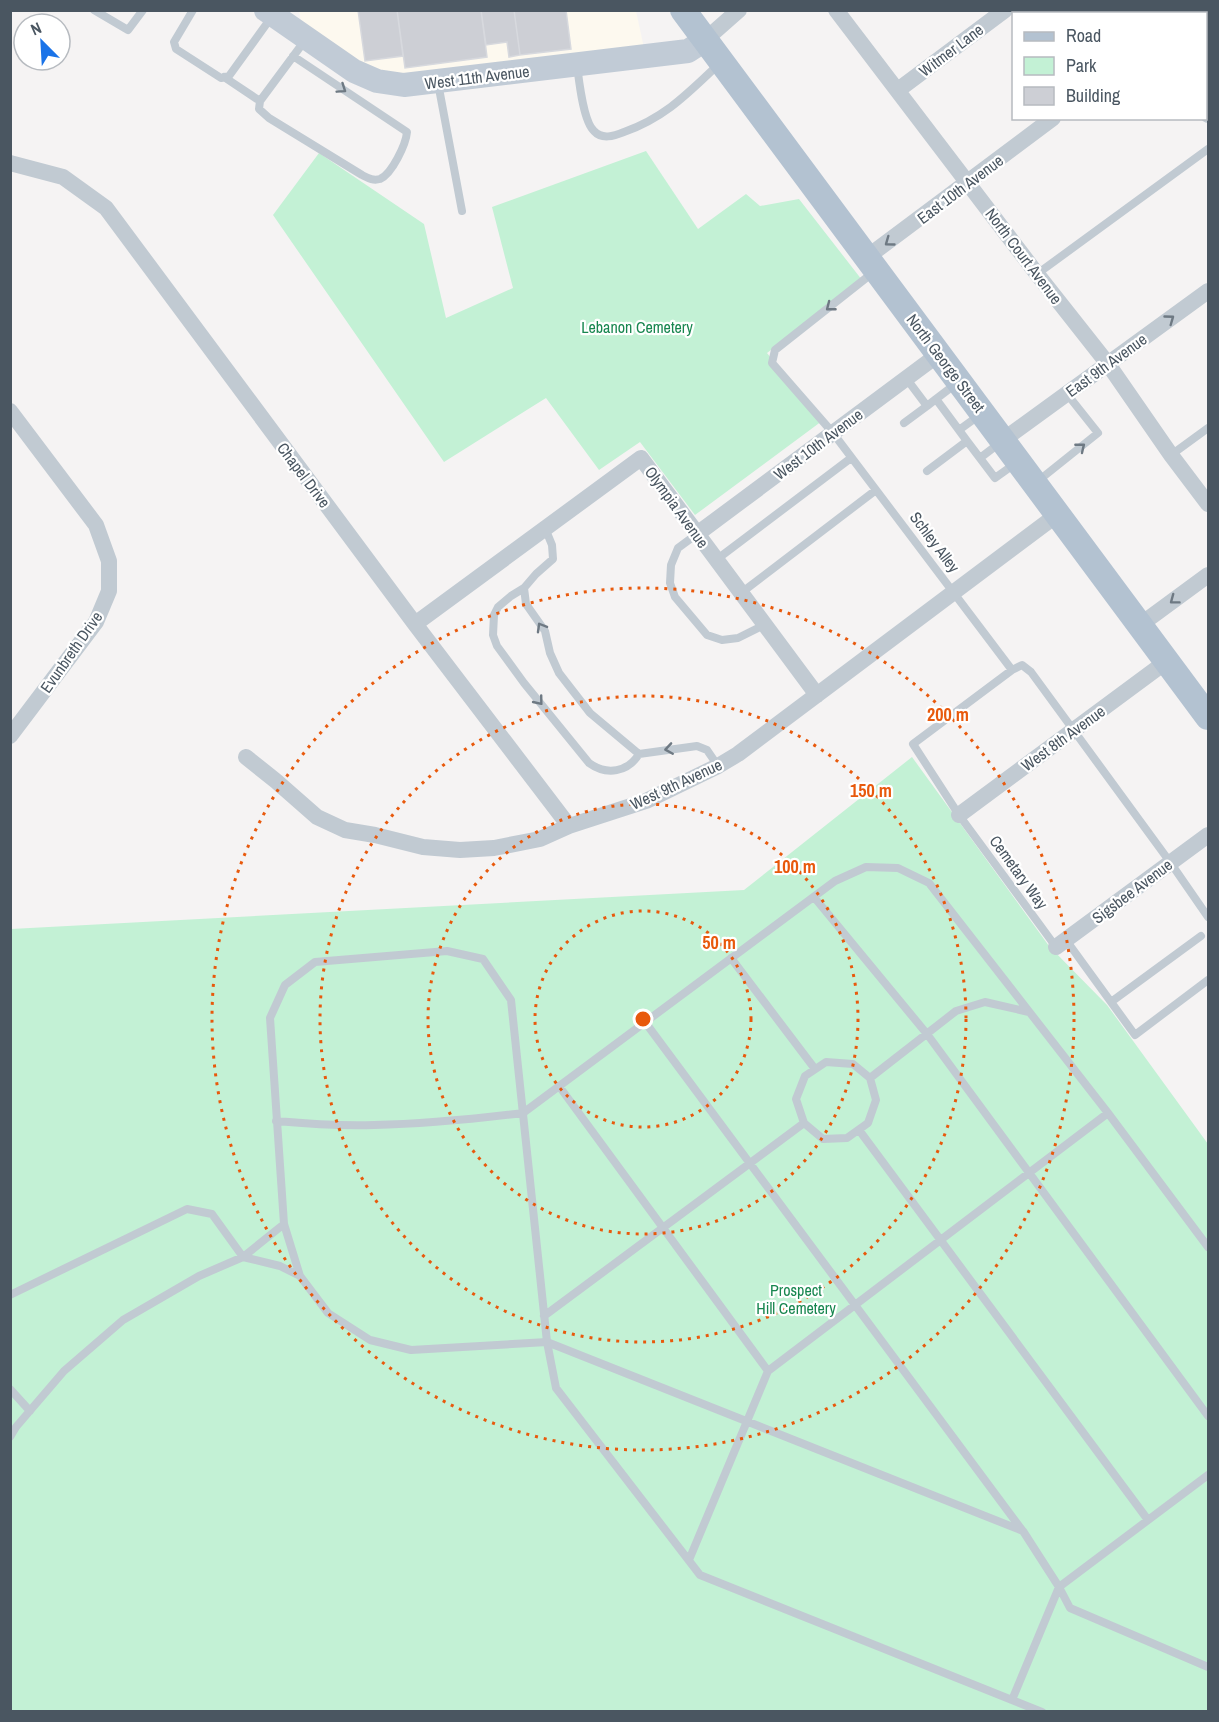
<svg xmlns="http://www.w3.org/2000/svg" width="1219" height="1722" viewBox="0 0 1219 1722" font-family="'Archivo Narrow',sans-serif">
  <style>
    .commercial { fill: #fdf9ef }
    .green { fill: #c3f1d5 }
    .building { fill: #cdcfd5; stroke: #d7d9de; stroke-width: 1.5 }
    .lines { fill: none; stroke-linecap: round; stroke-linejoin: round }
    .lane { stroke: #c1cad2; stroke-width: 8 }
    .street { stroke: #c1cad2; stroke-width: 16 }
    .secondary { stroke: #c1cbd6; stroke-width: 24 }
    .primary { stroke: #b3c2d1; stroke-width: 26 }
    .oneway { stroke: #6e7983 }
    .ring { fill: none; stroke: #e8590c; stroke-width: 3; stroke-dasharray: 3 6 }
    .labels { text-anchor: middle; stroke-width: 4.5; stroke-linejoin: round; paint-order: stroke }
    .street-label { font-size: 16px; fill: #4a5661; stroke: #fff }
    .park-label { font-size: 16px; fill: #17864f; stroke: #fff }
    .centre { fill: #e8590c; stroke: #fff; stroke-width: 3 }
    .ring-label { font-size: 18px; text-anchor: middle; font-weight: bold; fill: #e8590c; stroke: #fff; stroke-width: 4.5; stroke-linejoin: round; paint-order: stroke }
  </style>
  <rect width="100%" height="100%" fill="#f5f3f3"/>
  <!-- commercial -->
  <path class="commercial" d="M 299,11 L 636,11 L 644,48 L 401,76 L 370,68 L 301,22 Z"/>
  <!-- green -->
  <path class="green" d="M 646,151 L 698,229 L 746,194 L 760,206 L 799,199 L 862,280 L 767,353 L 822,421 L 695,515 L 640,442 L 599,470 L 546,398 L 444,462 L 273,215 L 319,153 L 424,224 L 446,318 L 513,288 L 492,207 Z
    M 912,757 L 1049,946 L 1107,1005 L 1208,1144 L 1208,1711 L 11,1712 L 11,929 L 744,890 Z"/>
  <!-- building -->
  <path class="building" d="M 358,10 L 397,10 L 403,56 L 365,61 Z
    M 397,10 L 481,10 L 487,57 L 405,68 Z
    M 481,10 L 514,10 L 520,55 L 509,57 L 507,42 L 486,45 Z
    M 514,10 L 566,10 L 571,49 L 520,55 Z"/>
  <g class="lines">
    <!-- lane -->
    <path class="lane" d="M 94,10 L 128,30 L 143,10
      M 193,10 L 174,42 L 176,49 L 221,78 L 229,76 L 273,15
      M 293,56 L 407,132 C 406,144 392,174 380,179 C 373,181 368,178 362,175 L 269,118 L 259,109 L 260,101 L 306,39
      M 577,65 C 579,80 583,121 594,131 C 602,140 614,136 624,132 C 666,117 688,93 720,63
      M 224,77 L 260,101
      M 438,83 L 462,211
      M 875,271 L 775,350 L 772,363 L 833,433 L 1012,670
      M 1037,274 L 1208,149
      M 936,399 L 957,383
      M 904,423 L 927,406 L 906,378
      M 959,430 L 981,414
      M 967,441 L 995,478 L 1016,463
      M 1171,455 L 1208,428
      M 980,458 L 1001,442
      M 927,471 L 967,441 L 936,399 L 927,406
      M 1038,481 L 1098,433 L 1067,394
      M 545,528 L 552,545 L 553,559 L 536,574 L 524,588 L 526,604 L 545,631 L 550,653 L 559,673 L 590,713 L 639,754 L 697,746 L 707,750 L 718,766
      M 697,534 L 678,548 L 671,565 L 670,583 L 675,597 L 707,635 L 722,640 L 738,638 L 764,625
      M 716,560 L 851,458
      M 524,588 L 511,596 L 498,607 L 494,615 L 493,635 L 497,646 L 524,683 L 589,763 C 607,776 628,772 639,754
      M 741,593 L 876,490
      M 814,897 L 927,1034 L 1208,1416
      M 1066,940 L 1135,1035 L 1208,980
      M 1056,947 L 959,815 L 913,744 L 1012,670 L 1022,665 L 1031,672 L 1170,862 L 1208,917
      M 731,958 L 815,1069
      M 1111,1002 L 1201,936
      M 645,1022 L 1022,1530
      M 870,1078 L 956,1011 L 985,1002 L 1029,1012
      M 559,1086 L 768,1371
      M 276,1121 C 309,1124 341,1126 374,1125 C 424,1124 474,1119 523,1113 L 835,881 L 866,867 L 898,868 L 929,883 L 1108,1113 L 1208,1247
      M 859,1130 L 1148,1520
      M 10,1295 L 187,1209 L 212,1214 L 243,1257 L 284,1224
      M 544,1316 L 804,1123 L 796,1099 L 805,1076 L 826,1062 L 853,1064 L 870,1078 L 876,1100 L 868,1123 L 847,1138 L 823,1139 L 804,1123
      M 10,1389 L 30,1411
      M 10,1437 L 16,1427 L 64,1371 L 123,1320 L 199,1276 L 243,1257 L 280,1266 L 300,1276 L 328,1313 L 370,1340 L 411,1350 L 547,1342 L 511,1000 L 483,959 L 447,951 L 315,962 L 285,985 L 270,1018 L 284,1224 L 300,1276
      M 1208,1475 L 1059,1587 L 1012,1700 L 700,1575 L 556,1388 L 547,1342 L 1023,1531 L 1059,1587 L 1070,1608 L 1208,1667
      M 689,1560 L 768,1371 L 1108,1113
      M 1012,1700 L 1042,1712"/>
    <!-- street -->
    <path class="street" d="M 836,10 L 1037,274 L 1108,364 L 1171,455 L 1208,504
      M 1131,10 L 1133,14
      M 1192,14 L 1196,10
      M 705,40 L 739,10
      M 898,90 L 1005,10
      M 1206,111 L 1208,115
      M 10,163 L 63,177 L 106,208 L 415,624 L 569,826
      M 866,258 L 1053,118
      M 10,411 L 96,525 L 109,561 L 109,591 L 96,622 L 10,736
      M 1003,440 L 1208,291
      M 697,534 L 939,354
      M 415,624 L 641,458 L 817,695
      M 1140,625 L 1208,575
      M 246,757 L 276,781 L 317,817 L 345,830 L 375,835 L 423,847 L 460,850 L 494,848 L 540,839 L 569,826 L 646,801 L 718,766 L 738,754 L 1058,514
      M 959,815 L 1167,661
      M 1056,947 L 1208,835"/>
    <!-- secondary -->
    <path class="secondary" d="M 266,10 L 354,71 L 377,81 L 404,85 L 688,51 L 705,40"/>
    <!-- primary -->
    <path class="primary" d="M 683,10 L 1208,717"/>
  </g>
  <!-- one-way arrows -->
  <defs><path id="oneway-chevron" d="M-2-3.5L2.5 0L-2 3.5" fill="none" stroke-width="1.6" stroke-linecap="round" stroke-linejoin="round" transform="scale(1.5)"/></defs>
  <g class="oneway">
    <use href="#oneway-chevron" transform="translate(342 89) rotate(34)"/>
    <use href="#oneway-chevron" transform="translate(889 242) rotate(144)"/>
    <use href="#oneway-chevron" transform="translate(830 307) rotate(142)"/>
    <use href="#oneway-chevron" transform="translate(1170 319) rotate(-36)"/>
    <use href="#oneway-chevron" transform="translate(1081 447) rotate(-39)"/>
    <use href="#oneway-chevron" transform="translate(1174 600) rotate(143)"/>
    <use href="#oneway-chevron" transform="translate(541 627) rotate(-120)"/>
    <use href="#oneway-chevron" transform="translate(539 701) rotate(51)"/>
    <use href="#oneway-chevron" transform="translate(669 749) rotate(171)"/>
  </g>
  <!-- distance rings -->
  <g class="ring">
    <circle cx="643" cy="1019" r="108"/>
    <circle cx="643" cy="1019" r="215"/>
    <circle cx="643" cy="1019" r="323"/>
    <circle cx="643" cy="1019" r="431"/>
  </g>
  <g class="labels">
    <!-- street labels -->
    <g class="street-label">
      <text transform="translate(951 50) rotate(-37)" y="6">Witmer Lane</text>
      <text transform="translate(477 77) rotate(-7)" y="6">West 11th Avenue</text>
      <text transform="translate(960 189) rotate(-37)" y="6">East 10th Avenue</text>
      <text transform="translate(1024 256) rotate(53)" y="6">North Court Avenue</text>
      <text transform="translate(946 363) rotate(53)" y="6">North George Street</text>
      <text transform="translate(1106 365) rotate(-36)" y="6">East 9th Avenue</text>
      <text transform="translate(818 444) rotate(-37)" y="6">West 10th Avenue</text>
      <text transform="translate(304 475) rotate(53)" y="6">Chapel Drive</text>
      <text transform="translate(677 507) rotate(54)" y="6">Olympia Avenue</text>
      <text transform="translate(935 542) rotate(53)" y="6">Schley Alley</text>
      <text transform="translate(71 652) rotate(-55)" y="6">Evunbreth Drive</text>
      <text transform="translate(1063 738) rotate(-36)" y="6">West 8th Avenue</text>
      <text transform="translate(676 784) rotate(-25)" y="6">West 9th Avenue</text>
      <text transform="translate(1019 872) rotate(54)" y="6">Cemetary Way</text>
      <text transform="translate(1132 891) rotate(-37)" y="6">Sigsbee Avenue</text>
    </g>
    <!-- park labels -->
    <g class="park-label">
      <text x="637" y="333">Lebanon Cemetery</text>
      <text x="796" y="1296">Prospect<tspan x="796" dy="18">Hill Cemetery</tspan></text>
    </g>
  </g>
  <circle cx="643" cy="1019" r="9" class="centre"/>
  <g class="ring-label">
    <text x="948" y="721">200 m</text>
    <text x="871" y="797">150 m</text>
    <text x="795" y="873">100 m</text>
    <text x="719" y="949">50 m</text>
  </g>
  <!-- border -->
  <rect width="1219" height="1722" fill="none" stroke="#4a5661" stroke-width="24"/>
  <!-- legend -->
  <rect x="1012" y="12" width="195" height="108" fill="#ffffff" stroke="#b7bbc0" stroke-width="1.5"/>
  <rect x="1024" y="32" width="30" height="9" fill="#b3c2d1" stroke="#b7bbc0" stroke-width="1.5"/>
  <text x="1066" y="42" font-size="18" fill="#4a5661">Road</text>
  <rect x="1024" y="57" width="30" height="18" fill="#c3f1d5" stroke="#b7bbc0" stroke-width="1.5"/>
  <text x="1066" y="72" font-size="18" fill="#4a5661">Park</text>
  <rect x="1024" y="87" width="30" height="18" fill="#cdcfd5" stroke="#b7bbc0" stroke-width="1.5"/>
  <text x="1066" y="102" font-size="18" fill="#4a5661">Building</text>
  <!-- north arrow -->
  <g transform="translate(42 42) rotate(336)"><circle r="28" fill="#ffffff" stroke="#b7bbc0" stroke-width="1.5"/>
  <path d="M0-4.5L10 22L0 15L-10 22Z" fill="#1a73e8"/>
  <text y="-9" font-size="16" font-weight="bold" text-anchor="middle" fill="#4a5661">N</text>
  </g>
</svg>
